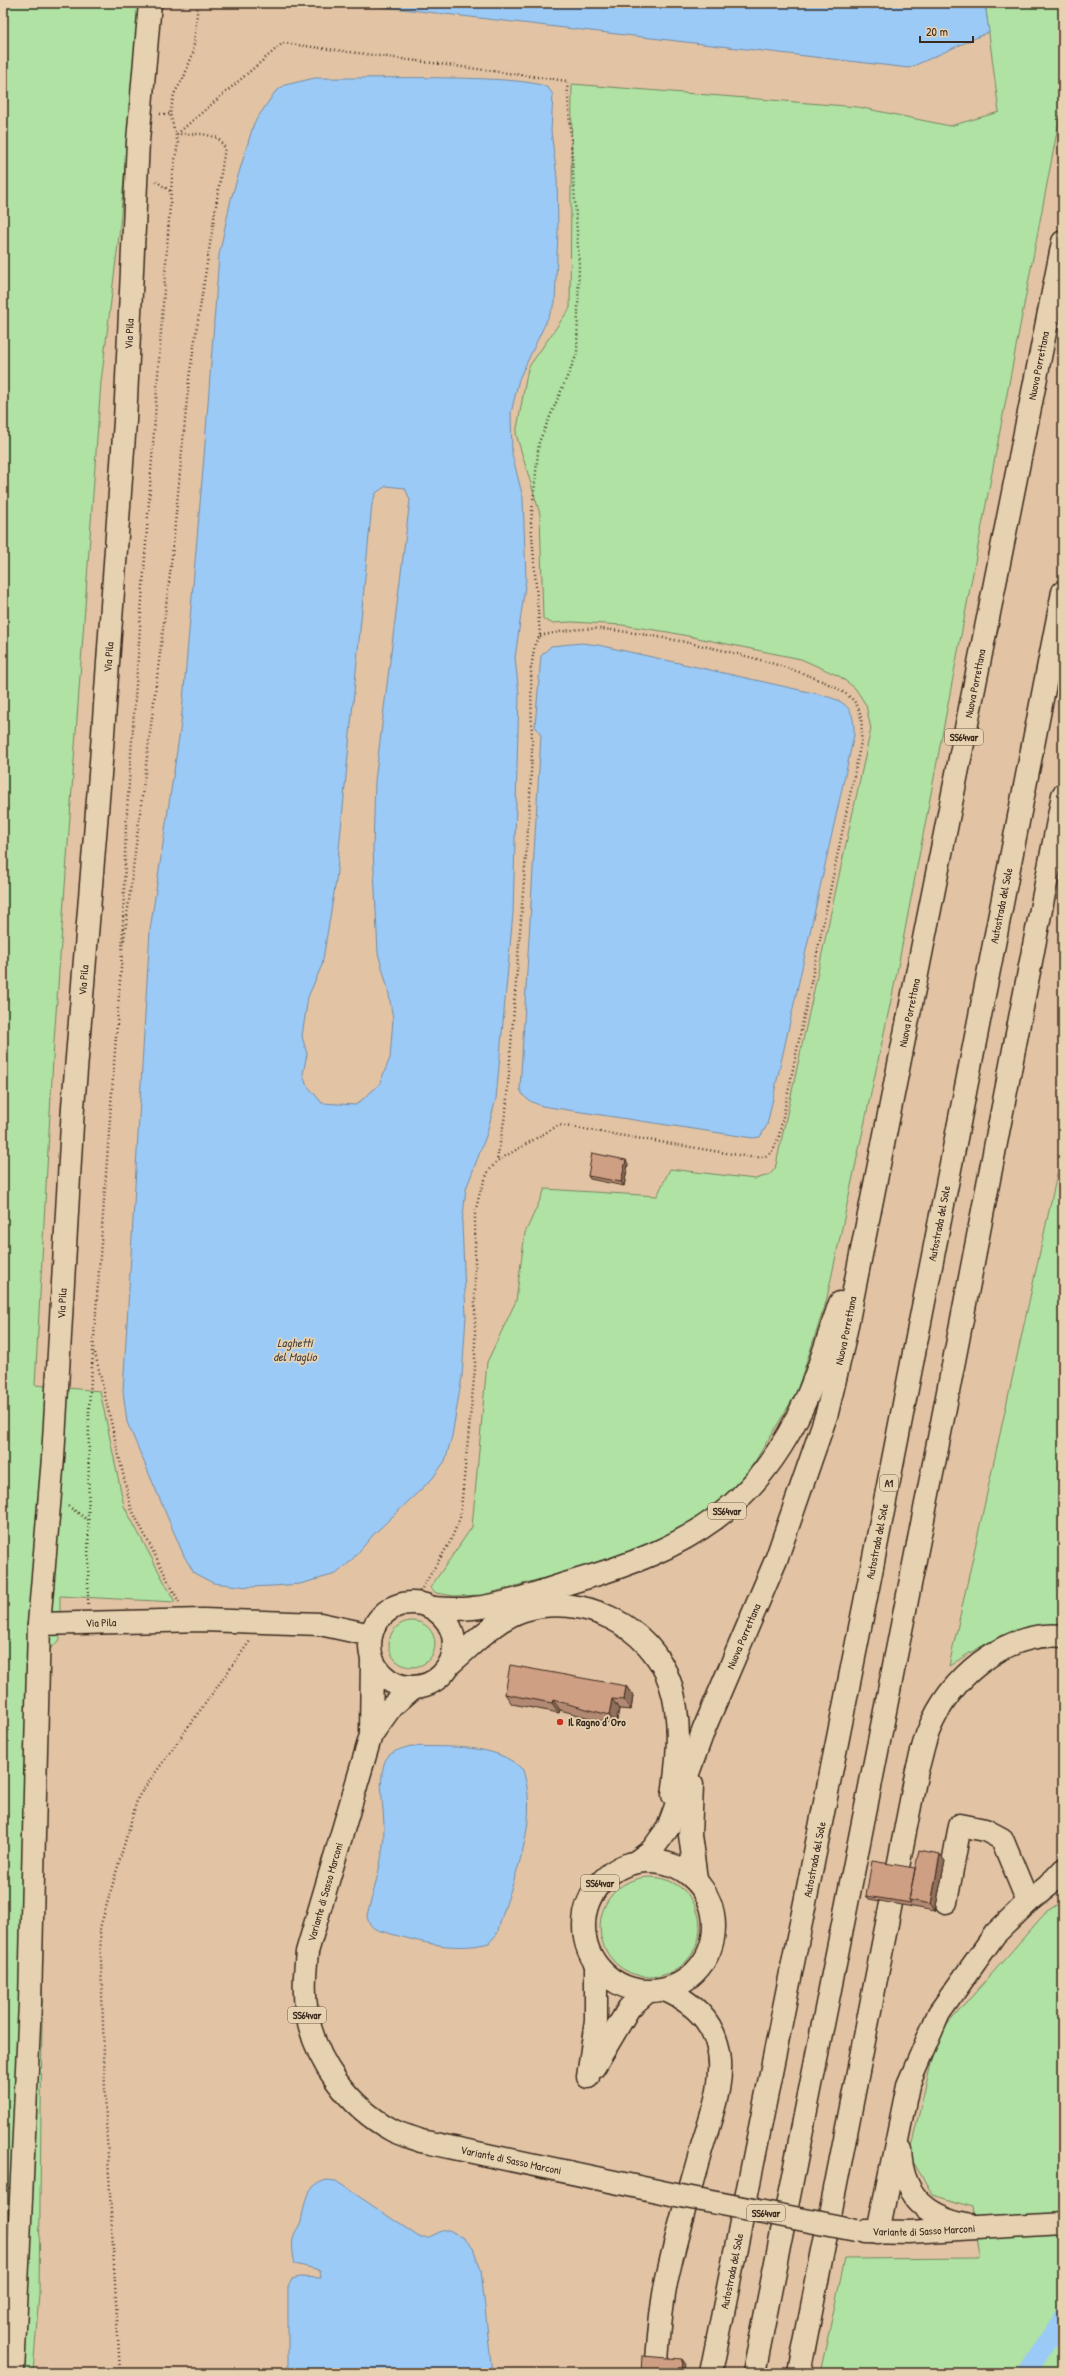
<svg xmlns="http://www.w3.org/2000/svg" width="1066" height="2376" viewBox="0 0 1066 2376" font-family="'Patrick Hand',sans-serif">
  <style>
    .green { fill: #afe2a3; stroke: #758660 }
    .water { fill: #9bcaf7; stroke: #758aa0; fill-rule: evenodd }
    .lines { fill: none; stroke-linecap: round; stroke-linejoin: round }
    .canal { stroke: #9bcaf7; stroke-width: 19 }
    .minor-casing { stroke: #3b2a1e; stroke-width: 25 }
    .highway-casing { stroke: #3b2a1e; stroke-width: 25 }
    .path { stroke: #3b2a1e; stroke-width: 2.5; stroke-dasharray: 1 3; stroke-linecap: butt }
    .minor { stroke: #e6d1b0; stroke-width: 22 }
    .highway { stroke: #e6d1b0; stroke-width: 22 }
    .highway-bridge-casing { stroke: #3b2a1e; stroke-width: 25; stroke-linecap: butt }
    .highway-bridge { stroke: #e6d1b0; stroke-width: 22 }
    .wall { fill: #b28972; stroke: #3b2a1e }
    .shaded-wall { fill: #916f5c; stroke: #3b2a1e }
    .building { fill: #cf9f84; stroke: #3b2a1e }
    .poi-dot { fill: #c8321e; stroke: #e6d1b0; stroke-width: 1.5 }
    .labels { text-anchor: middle; stroke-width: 3.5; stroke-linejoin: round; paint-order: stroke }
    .shield { fill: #e6d1b0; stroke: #6e5c4a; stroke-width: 1 }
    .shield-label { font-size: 10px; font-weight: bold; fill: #3b2a1e }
    .street-label { font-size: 11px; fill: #3b2a1e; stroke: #e6d1b0 }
    .poi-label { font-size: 11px; font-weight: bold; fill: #3b2a1e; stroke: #e6d1b0; text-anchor: start }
    .water-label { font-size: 12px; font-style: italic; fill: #49423f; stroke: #e6d1b0 }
  </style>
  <rect width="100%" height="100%" fill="#e2c4a5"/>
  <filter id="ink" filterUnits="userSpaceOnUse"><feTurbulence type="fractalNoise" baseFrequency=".025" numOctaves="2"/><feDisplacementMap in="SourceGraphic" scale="8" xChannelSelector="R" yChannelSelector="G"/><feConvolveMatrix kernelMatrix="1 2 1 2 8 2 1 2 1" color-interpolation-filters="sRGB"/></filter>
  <g filter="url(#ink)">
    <!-- green -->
    <path class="green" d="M 3,3 L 139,3 L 119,236 L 101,382 L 54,1041 L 35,1385 L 100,1391 L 124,1506 L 175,1602 L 60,1596 L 60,1639 L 51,1648 L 46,1661 L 39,2294 L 33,2373 L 3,2373 Z
      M 985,3 L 1063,3 L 1063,100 L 896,977 L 826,1302 L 796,1394 L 751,1468 L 734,1489 L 695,1520 L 665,1538 L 627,1555 L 483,1595 L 454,1596 L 436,1593 L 430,1588 L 472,1527 L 487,1362 L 516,1301 L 525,1233 L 545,1189 L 657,1196 L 670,1169 L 755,1179 L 769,1175 L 775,1169 L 871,729 L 866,705 L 855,688 L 839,676 L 801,659 L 668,632 L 622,625 L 572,622 L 551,623 L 543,619 L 540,514 L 516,434 L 528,368 L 570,308 L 572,84 L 858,107 L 950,126 L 999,112 Z
      M 1063,1147 L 1063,1629 C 1017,1621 986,1643 949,1666 Z
      M389 1644a23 23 0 1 1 46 0a23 23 0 1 1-46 0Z
      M600 1927a50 50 0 1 1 100 0a50 50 0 1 1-100 0Z
      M 1063,1901 L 1063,2373 L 820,2373 L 845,2259 L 979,2258 L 972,2207 L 933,2195 L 909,2155 L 938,2035 L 1047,1911 Z"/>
    <!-- water -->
    <path class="water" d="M 350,3 L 985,3 L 989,32 L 909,68 Z
      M 315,78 C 351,79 527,73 548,88 C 550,90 552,93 553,95 L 551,131 L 557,177 L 558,232 L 555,303 L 519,379 L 511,413 L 512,454 L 523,498 L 526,579 L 515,658 L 519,694 L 513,913 L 496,1099 L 486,1136 L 466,1189 L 462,1224 L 466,1316 L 462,1377 L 452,1436 L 445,1461 L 432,1479 L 374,1534 L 350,1562 L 336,1574 L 300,1584 L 273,1586 L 248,1587 L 213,1583 L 194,1573 L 184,1556 L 127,1422 L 123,1391 L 150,930 L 181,724 L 204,457 L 219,255 L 231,199 L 254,123 L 275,92 L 285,85 ZM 386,486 L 405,488 L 410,500 L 375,781 L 373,849 L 378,953 L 388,989 L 393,1019 L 390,1058 L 379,1085 L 356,1105 L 322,1103 L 306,1084 L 303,1074 L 307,1054 L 302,1036 L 308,997 L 322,965 L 336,881 L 372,504 L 376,493 Z
      M 582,643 L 598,645 L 818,694 C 844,701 855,705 854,735 L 767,1125 L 760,1137 L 753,1138 L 542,1106 C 532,1102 524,1100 520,1089 L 541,735 L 535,726 L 541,656 L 551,646 Z
      M 411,1746 C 447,1748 496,1742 523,1770 C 541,1827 511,1880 497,1934 L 489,1943 C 451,1953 414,1940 377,1930 C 370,1926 368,1923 367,1915 C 375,1886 384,1857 384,1828 C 384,1807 378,1784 384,1764 C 387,1752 400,1749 411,1746 Z
      M 327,2180 L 336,2181 L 419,2237 L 429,2237 L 444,2230 L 449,2230 L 464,2238 L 473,2248 L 481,2270 L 492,2373 L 288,2373 L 288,2287 L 292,2279 L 300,2277 L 321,2278 L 320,2270 L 295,2264 C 293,2256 291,2242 294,2235 C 296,2230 299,2227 301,2221 C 306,2201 304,2186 327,2180 Z"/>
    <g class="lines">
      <!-- canal -->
      <path class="canal" d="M 1026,2373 L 1063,2318"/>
      <!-- minor casing -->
      <g class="minor-casing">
        <g id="minor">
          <path id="s1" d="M 39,1624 L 203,1620 L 320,1624 L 371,1635"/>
          <path d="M 946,1902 L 960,1825 L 985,1830 L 1002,1839 L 1028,1902"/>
          <path d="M 594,2067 L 629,2008 L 647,1992"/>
          <path d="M 588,2077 L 596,2021 L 596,1965"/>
          <path id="s2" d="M 13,2373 L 30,2003 L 39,1624 L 53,1458 L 73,1107 L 101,762 L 125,421 L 138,141 L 150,3"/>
        </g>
      </g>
      <!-- highway casing -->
      <g class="highway-casing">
        <g id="highway">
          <circle cx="412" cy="1645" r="42"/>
          <path d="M 434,1608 C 447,1609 460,1610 473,1608 C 504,1606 544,1590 575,1581 C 687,1549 758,1509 807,1397 C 820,1367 829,1334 840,1303"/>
          <path id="s3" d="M 372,1659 L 371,1735 L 307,1952 C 305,1972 303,1992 307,2013 C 315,2061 349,2107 392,2130 C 401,2135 412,2137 421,2141 L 676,2195"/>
          <path d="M 451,1663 C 474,1644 495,1619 524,1610 C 582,1592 651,1626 670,1683 C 682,1718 678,1759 673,1795"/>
          <path d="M 371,1735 L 391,1707 L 414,1687"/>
          <path d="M 692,1785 L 690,1835 L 696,1879"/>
          <circle cx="649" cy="1926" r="65"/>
          <path id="s4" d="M 637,1861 L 652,1850 L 668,1828 L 704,1729 L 776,1560 L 827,1413 L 843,1345 L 1063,242"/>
          <path d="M 900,2150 C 902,2193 924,2216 966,2224"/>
          <path id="s5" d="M 865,2231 L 909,2232 L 1063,2223"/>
          <path d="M 878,2232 L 908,2085 L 939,2013 L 995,1934 L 1028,1902 L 1048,1886 L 1063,1870"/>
          <path d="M 656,2373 C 659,2337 661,2300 670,2265 C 678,2229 689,2193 699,2157 C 708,2123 728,2080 717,2044 C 710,2017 690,2001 665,1990"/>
          <path id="s6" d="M 711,2373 C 833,1780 945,1186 1063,592"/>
          <path d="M 754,2373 L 942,1423 L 1063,795"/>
          <path d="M 799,2373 L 917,1770 C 921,1758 923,1744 928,1732 C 949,1679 1003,1631 1063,1636"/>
        </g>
      </g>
      <!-- path -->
      <path class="path" d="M 160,114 L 170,114
        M 177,134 L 283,43 L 567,81 L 579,263 L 577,354 L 539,442 L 531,522 L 540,636 L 535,643 L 531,668 L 532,750 L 529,816 L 506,1110 L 497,1160
        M 156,181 L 170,191
        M 124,940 L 171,566 L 189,378 L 225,148 L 218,138 L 203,134 L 178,134
        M 95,1353 L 131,1508 L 179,1602
        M 68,1506 L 88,1520
        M 418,1595 L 450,1542 L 460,1518 L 475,1369 L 475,1213 L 480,1192 L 488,1172 L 497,1161 L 559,1125 L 750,1157 C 769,1159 773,1153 779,1136 L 861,742 C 862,730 863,715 856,704 C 835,668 644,631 600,629 C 579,628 561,631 540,636
        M 88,1604 L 89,1407 L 122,954 L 126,825 L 172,177 L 178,143 L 170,114 L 174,94 L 184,77 L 193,53 L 198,3
        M 120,2373 L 106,2121 L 100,1928 L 138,1797 L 250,1641"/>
      <!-- minor -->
      <use href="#minor" class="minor"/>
      <!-- highway -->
      <use href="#highway" class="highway"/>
      <!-- highway-bridge casing -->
      <g class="highway-bridge-casing">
        <path id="highway-bridge" d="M 676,2195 L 856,2230"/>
      </g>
      <!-- highway-bridge -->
      <use href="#highway-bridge" class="highway-bridge"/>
    </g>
    <!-- wall -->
    <path class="wall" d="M 628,1164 L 624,1186 L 590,1179 L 588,1176 Z
      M 626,1686 L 633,1696 L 631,1710 L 619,1709 L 616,1725 L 560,1710 L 559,1713 L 512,1704 L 505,1694 Z
      M 945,1861 L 935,1911 L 869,1899 L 866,1896 L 915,1868 Z"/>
    <!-- shaded-wall -->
    <path class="shaded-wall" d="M 626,1160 L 628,1164 L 624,1186 L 621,1182 Z
      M 626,1686 L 633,1696 L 631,1710 L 624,1700 Z
      M 612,1699 L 619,1709 L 616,1725 L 609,1715 Z
      M 553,1700 L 560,1710 L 559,1713 L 552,1703 Z
      M 940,1854 L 945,1861 L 935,1911 L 931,1904 Z
      M 682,2359 L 685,2363 L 684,2373 L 681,2373 Z"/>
    <!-- building -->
    <path class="building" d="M 592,1153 L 626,1160 L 621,1182 L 588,1176 Z
      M 510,1665 L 626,1686 L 624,1700 L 612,1699 L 609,1715 L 553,1700 L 552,1703 L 505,1694 Z
      M 919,1850 L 940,1854 L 931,1904 L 909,1900 Z
      M 872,1861 L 915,1868 L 909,1900 L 911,1903 L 866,1896 Z
      M 642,2356 L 682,2359 L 681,2373 L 641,2373 Z"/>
  </g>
  <!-- markers -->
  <circle class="poi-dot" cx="560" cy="1722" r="4"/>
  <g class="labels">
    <!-- shield labels -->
    <g class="shield">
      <rect x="945" y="729" width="38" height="16" rx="3"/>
      <rect x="880" y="1475" width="18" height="16" rx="3"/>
      <rect x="708" y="1503" width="38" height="16" rx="3"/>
      <rect x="581" y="1875" width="38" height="16" rx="3"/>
      <rect x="288" y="2007" width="38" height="16" rx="3"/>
      <rect x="747" y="2205" width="38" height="16" rx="3"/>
    </g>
    <g class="shield-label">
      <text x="964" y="741">SS64var</text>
      <text x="889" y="1487">A1</text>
      <text x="727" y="1515">SS64var</text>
      <text x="600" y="1887">SS64var</text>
      <text x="307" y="2019">SS64var</text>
      <text x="766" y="2217">SS64var</text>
    </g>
    <!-- street labels -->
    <g class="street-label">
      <text dy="4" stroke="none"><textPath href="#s2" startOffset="2043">Via Pila</textPath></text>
      <text dy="4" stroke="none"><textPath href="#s4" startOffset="1559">Nuova Porrettana</textPath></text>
      <text dy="4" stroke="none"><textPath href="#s2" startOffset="1719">Via Pila</textPath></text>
      <text dy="4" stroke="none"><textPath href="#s4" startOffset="1235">Nuova Porrettana</textPath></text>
      <text dy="4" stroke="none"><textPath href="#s6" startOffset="1496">Autostrada del Sole</textPath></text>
      <text dy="4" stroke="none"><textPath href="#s2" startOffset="1395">Via Pila</textPath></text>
      <text dy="4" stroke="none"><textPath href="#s4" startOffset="899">Nuova Porrettana</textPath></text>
      <text dy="4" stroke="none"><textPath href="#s6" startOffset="1172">Autostrada del Sole</textPath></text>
      <text dy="4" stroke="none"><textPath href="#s2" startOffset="1071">Via Pila</textPath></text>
      <text dy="4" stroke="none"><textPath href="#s4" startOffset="575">Nuova Porrettana</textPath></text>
      <text dy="4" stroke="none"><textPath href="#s6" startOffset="848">Autostrada del Sole</textPath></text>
      <text dy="4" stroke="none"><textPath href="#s1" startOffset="62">Via Pila</textPath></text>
      <text dy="4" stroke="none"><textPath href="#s4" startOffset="252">Nuova Porrettana</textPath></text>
      <text dy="4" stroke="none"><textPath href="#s6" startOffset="524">Autostrada del Sole</textPath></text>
      <text transform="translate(325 1892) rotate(-74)" y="4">Variante di Sasso Marconi</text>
      <text dy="4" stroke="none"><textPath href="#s3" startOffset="636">Variante di Sasso Marconi</textPath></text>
      <text dy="4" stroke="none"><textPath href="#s5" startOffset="59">Variante di Sasso Marconi</textPath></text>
      <text dy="4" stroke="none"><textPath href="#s6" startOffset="104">Autostrada del Sole</textPath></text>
    </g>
    <!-- poi labels -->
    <g class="poi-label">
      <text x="568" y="1726">Il Ragno d' Oro</text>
    </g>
    <!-- water labels -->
    <g class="water-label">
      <text x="295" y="1347">Laghetti<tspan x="295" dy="14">del Maglio</tspan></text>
    </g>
  </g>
  <!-- margin -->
  <rect width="1066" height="2376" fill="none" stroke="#e6d1b0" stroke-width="16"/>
  <rect x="8" y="8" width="1050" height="2360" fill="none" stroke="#3b2a1e" stroke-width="1.5" filter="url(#ink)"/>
  <!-- scale -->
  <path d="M920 36v6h53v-6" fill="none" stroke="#3b2a1e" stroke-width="2"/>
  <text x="926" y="36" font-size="12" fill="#3b2a1e" stroke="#e6d1b0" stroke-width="3" paint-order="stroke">20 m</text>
</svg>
